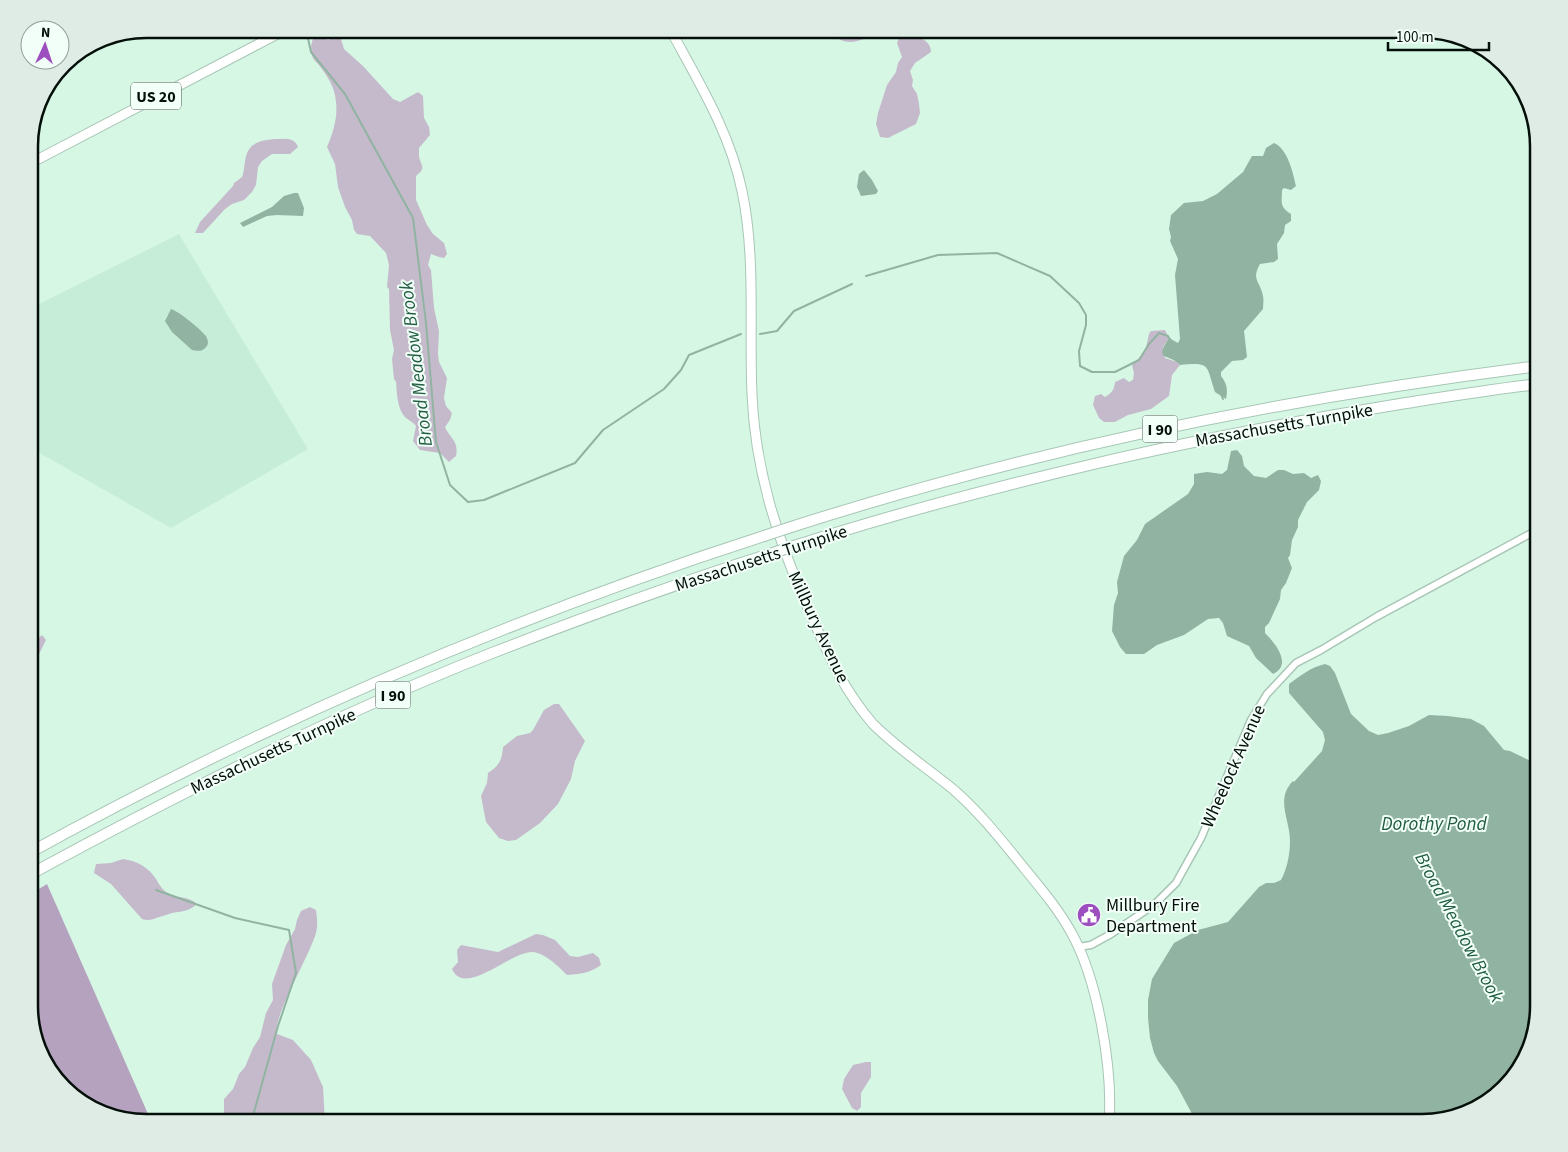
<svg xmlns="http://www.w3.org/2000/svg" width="1568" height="1152" viewBox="0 0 1568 1152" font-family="'Source Sans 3',sans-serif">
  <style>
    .built { fill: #c6edd8 }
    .green { fill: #c5bacb }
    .forest { fill: #b4a2be }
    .water { fill: #91b3a1 }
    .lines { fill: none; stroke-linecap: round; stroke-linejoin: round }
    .stream { stroke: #91b3a1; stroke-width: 2 }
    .minor-casing { stroke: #a7c6b5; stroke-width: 9 }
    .major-casing { stroke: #a7c6b5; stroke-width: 11 }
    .highway-casing { stroke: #a7c6b5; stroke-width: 12 }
    .minor { stroke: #fff; stroke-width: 6 }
    .major { stroke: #fff; stroke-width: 9 }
    .highway { stroke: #fff; stroke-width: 10 }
    .highway-bridge-casing { stroke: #a7c6b5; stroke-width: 12; stroke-linecap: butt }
    .highway-bridge { stroke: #fff; stroke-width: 10 }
    .labels { text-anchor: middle; stroke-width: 4; stroke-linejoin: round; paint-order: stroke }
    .shield { fill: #f2fff8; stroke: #4c5751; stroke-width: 1 }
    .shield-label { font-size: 16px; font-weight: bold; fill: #050f09 }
    .street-label { font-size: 18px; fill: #050f09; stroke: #f2fff8 }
    .poi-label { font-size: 18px; fill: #050f09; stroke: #f2fff8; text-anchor: start }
    .water-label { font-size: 19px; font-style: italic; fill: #225d43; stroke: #f2fff8 }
    .rim { fill: none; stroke: #050f09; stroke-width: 2.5 }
  </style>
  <rect width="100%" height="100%" fill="#d7f7e5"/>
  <!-- built -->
  <path class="built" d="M 179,234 L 308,449 L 171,528 L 29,447 L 29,309 Z"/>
  <!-- green -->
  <path class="green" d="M 826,29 L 880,29 C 871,37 853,46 841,40 C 835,37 834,34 827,33 Z
    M 321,31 L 324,32 L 326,39 L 329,40 L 332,32 L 339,32 L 344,49 L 363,66 L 393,99 L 400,102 L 418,92 L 423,96 L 424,118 L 429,127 L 430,135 L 419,148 C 419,151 419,154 419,157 C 422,167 426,168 416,176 L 416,200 L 427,225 L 433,234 L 444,243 L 447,254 L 444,258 L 439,257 L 431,254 L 428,265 L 431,270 L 434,308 L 439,331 L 438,354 L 439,362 L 447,378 L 444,398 L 446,406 L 452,413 L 450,420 L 445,427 C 450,439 459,440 456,456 L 449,462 L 440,453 L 420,450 L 413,441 L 416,426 C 413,422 410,421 406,418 C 397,410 397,393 396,382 L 394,379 L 392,359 L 394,350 L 390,330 L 389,289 L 387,287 L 389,265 L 386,253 L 370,236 L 357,234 L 354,230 L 352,220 L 345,207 L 338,187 L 335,164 L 327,147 C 333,133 338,117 336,102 C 335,87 327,75 318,64 C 317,63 313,59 313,58 C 309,49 311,35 321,31 Z
    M 909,32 C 918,37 931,40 931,52 L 915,63 L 910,71 L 913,80 L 912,86 L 917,94 L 919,104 L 920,113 L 916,124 L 888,138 L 880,137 L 876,124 L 878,113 L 887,85 L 896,72 L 898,63 L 902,57 L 897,43 L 900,34 Z
    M 274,139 C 283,139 294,136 298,147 L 290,154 L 272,154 L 262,161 L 258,167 L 256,185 L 252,192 L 244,200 L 232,204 L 225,209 L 203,233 L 195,233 L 200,222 L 233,186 L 234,183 L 242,177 C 244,172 244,167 245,161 C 248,143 258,141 274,139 Z
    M 1165,330 L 1169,338 L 1163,347 L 1165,358 L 1177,362 L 1180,365 L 1172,375 L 1169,396 L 1151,409 L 1128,415 L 1115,422 L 1104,422 L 1099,418 L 1093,405 L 1095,396 L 1101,394 L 1105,397 C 1112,393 1114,390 1115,382 L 1124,378 L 1129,382 L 1133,380 L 1134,373 L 1132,365 L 1145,352 L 1149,334 L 1151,331 Z
    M 42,635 L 46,640 L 29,674 C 29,656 27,647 42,635 Z
    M 554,704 L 559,704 L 585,741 L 575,761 L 571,779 L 558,804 L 540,823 L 516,840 L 508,841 L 499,838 L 486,822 L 481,796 L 487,783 L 488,773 C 499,766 502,760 503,747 L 517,736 L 530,733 L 533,730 L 544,710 Z
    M 123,859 C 137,861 148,867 156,879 C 159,884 162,890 168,893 C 178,899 189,896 197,904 C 186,914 178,910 166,915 C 157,917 151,922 142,919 L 111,884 L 94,873 L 96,864 L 111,863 Z
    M 310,907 L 316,910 C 317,918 318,925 316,933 C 310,955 272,1018 277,1034 L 293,1040 L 311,1060 L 323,1087 L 325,1123 L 224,1123 L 224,1099 L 233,1089 L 239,1074 L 245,1067 L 253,1048 L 260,1037 L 266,1013 L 273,1000 L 272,984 L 286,945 L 295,929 L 297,920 L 301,911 Z
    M 536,934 L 543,935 L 555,940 L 570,956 L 578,957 L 593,953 L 599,958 L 601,965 C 590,973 580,974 567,975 C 559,967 544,952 532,952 C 512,952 472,990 456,975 C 454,973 453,971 452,969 L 458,962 L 457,950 L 461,945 L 498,952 Z
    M 866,1062 L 871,1062 L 871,1077 L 861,1093 L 861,1107 L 857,1111 L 852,1108 L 842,1089 L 844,1079 L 853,1065 Z"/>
  <!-- forest -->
  <path class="forest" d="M 47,884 L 152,1123 L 145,1123 L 75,1099 L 44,1065 L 29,1014 L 29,895 Z"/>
  <!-- water -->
  <path class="water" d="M 1274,143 C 1288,149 1293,173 1296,186 L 1291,190 L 1284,188 L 1282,190 C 1282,203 1279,206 1291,214 L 1291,221 L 1285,225 L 1284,233 L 1277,244 L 1278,259 L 1274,262 L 1260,264 C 1251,280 1260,281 1263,296 C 1264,300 1263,305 1263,309 L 1244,331 L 1247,357 L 1243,360 L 1232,361 L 1221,372 L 1221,376 C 1227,383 1228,390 1226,399 L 1215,392 C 1206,365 1211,362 1180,365 C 1169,353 1153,362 1169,338 L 1178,343 L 1180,339 L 1175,275 L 1178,259 L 1170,241 L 1171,237 L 1169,229 L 1171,215 L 1184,203 L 1203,201 L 1217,194 L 1243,172 L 1252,156 L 1263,156 L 1266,148 Z
    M 864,170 L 872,180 L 878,191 L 876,194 L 861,196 L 857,187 L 859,174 Z
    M 294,193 L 298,193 L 304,208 L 303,216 L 277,215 L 267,216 L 243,227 L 240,223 L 272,207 L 284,196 Z
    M 171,309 C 180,312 199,328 206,336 C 208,340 209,344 206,347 C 203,352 197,351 192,350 L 172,332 L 165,321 Z
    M 1237,450 L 1242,456 L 1244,466 L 1254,476 L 1266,478 L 1278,470 L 1284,470 L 1293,474 L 1304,473 L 1311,478 L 1318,475 L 1321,481 L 1319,490 L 1307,502 L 1298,520 L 1298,527 L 1292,540 L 1290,555 L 1288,558 L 1292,568 L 1286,583 L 1281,590 L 1280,599 L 1269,623 L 1265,627 L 1265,633 C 1275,643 1293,665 1273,674 L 1256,658 L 1249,646 L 1227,636 L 1223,623 L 1219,618 L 1208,619 L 1184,635 L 1157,645 L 1144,654 L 1126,654 L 1120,647 L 1112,631 L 1114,605 L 1118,593 L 1117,582 L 1124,556 L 1137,540 L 1145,524 L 1188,494 L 1194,484 L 1194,474 L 1207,472 L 1222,474 L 1227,470 L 1231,451 Z
    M 1325,664 L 1330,666 L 1335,673 L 1351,714 L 1369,731 L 1378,735 L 1388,733 L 1409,726 L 1429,715 L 1448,716 L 1471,719 L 1484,726 L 1504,750 L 1510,751 L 1539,765 L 1539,1007 L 1515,1077 L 1475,1111 L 1423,1123 L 1197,1123 L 1177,1086 L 1158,1061 L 1154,1053 L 1150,1038 L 1148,1018 L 1148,1000 L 1152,979 L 1174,943 L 1198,930 L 1228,922 L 1259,887 L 1266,883 L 1274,883 L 1281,880 C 1287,869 1290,854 1290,841 C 1290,820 1275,799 1293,781 L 1294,782 L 1322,751 L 1325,740 L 1323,732 L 1289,693 L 1289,684 C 1300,676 1311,667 1325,664 Z"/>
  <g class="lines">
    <!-- stream -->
    <path class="stream" d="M 307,34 L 311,52 L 345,94 L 413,218 L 426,323 L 436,442 L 450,485 L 468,502 L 484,500 L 575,463 L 603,430 L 664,389 L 681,370 L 689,355 L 741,334
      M 866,276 L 938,255 L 997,253 L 1050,276 L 1079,303 L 1086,315 L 1086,325 L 1079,351 L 1080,366 L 1092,372 L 1115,372 L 1139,360 L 1149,344 L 1159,333 L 1168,336 L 1171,341
      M 760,334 L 777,331 L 794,311 L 852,284
      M 1221,394 L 1223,399
      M 156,890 L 235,918 L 289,930 L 296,973 L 278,1026 L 251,1123"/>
    <!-- minor casing -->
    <g class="minor-casing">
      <path id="minor" d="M 1078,947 L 1091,945 L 1111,934 L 1155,904 L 1176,883 L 1201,838 L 1251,720 L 1267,694 L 1296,663 L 1321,650 L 1376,617 L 1539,529"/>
    </g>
    <!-- major casing -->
    <g class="major-casing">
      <path id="major" d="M 670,29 C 698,81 730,132 742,191 C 756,257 749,327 752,394 C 755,469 777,538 807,606 C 817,629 827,652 838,673 C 848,691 860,709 873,724 C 898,749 927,768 954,790 C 979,812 999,837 1020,863 C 1038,885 1057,907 1071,932 C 1098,980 1113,1069 1109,1123
        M 29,164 L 287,29"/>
    </g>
    <!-- highway casing -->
    <g class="highway-casing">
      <path id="highway" d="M 788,528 C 1033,449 1285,398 1539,366
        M 794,546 C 894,514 996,487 1098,463 C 1200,439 1303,420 1406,403 C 1451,396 1495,389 1539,384
        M 29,853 C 263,724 510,618 764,536
        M 29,875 C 179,793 333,716 492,653 C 585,617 678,583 773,553"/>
    </g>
    <!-- minor -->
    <use href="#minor" class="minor"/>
    <!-- major -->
    <use href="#major" class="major"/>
    <!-- highway -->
    <use href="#highway" class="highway"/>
    <!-- highway-bridge casing -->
    <g class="highway-bridge-casing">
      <path id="highway-bridge" d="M 764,536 L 788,528
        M 773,553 L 794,546"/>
    </g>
    <!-- highway-bridge -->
    <use href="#highway-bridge" class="highway-bridge"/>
  </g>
  <!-- icons -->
  <defs>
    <g id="civic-disc" transform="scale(1.25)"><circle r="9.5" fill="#9d4fc0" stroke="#f2fff8"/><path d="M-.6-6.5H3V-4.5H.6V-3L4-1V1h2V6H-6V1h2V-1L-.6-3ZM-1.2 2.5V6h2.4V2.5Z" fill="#fff"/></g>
  </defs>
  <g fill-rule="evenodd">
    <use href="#civic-disc" x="1089" y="915"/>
  </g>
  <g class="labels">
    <!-- shield labels -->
    <g class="shield">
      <rect x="131" y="82.5" width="50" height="27" rx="4"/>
      <rect x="1142.5" y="415.5" width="35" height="27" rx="4"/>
      <rect x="375.5" y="681.5" width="35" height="27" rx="4"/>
    </g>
    <g class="shield-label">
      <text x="156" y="102">US 20</text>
      <text x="1160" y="435">I 90</text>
      <text x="393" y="701">I 90</text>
    </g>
    <!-- street labels -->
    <g class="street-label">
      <text transform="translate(1284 425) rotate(-10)" y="6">Massachusetts Turnpike</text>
      <text transform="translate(761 558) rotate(-18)" y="6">Massachusetts Turnpike</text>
      <text transform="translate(819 627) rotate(65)" y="6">Millbury Avenue</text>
      <text transform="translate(273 751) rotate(-25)" y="6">Massachusetts Turnpike</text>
      <text transform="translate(1233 766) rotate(-66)" y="6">Wheelock Avenue</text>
    </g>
    <!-- poi labels -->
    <g class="poi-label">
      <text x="1106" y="911">Millbury Fire<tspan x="1106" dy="21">Department</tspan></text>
    </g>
    <!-- water labels -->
    <g class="water-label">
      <text transform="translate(415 364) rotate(-97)" y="7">Broad Meadow Brook</text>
      <text x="1434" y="830">Dorothy Pond</text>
      <text transform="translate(1460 927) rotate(62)" y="7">Broad Meadow Brook</text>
    </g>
  </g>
  <!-- crop -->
  <path d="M0 0H1568V1152H0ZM146 38H1422A108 108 0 0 1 1530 146V1006A108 108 0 0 1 1422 1114H146A108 108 0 0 1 38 1006V146A108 108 0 0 1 146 38Z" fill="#dfece5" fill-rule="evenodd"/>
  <path class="rim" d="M146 38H1422A108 108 0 0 1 1530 146V1006A108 108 0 0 1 1422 1114H146A108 108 0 0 1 38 1006V146A108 108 0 0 1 146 38Z"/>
  <!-- north arrow -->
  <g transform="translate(45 45) rotate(3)"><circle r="24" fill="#f2fff8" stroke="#939f98"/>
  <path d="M0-4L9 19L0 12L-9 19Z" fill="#9d4fc0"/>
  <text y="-8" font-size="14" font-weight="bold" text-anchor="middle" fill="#050f09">N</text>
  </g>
  <!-- scale -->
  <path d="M1388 42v8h101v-8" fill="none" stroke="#050f09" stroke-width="2.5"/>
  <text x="1396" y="42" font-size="15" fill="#050f09" stroke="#f2fff8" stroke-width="4" paint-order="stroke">100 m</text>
</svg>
